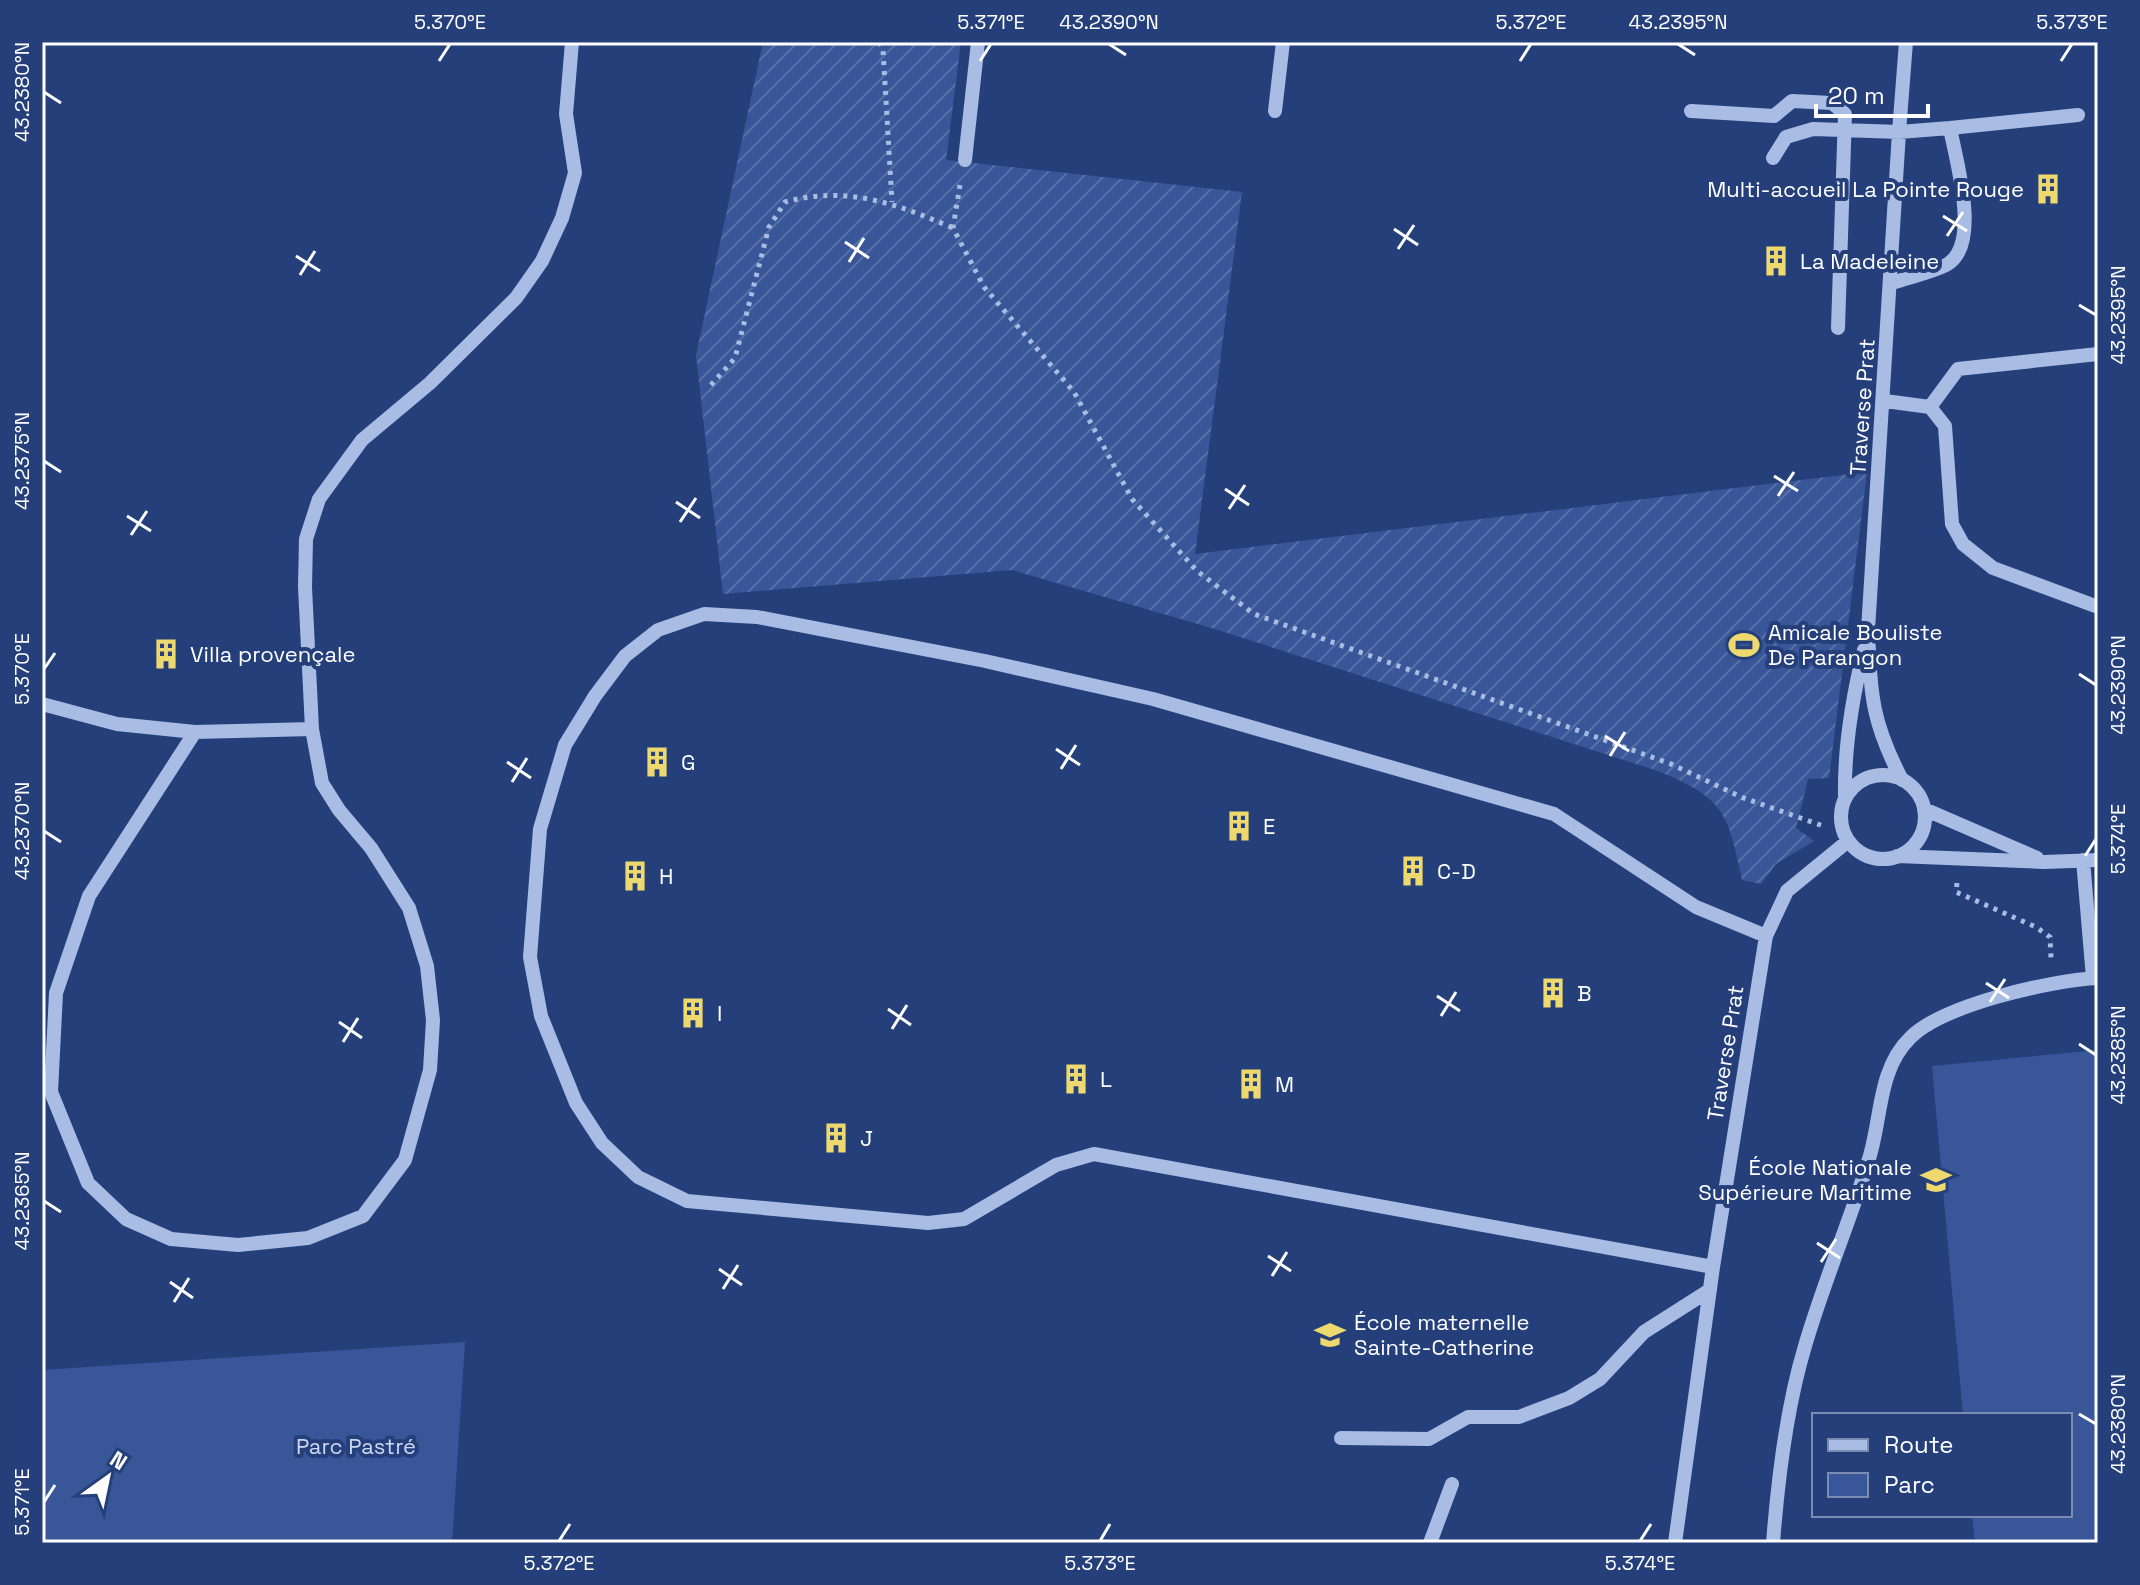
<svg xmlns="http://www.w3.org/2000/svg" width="2140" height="1585" viewBox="0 0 2140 1585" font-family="'Space Grotesk',sans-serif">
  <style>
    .park { fill: #395798 }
    .garden { fill: url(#garden-furrows) }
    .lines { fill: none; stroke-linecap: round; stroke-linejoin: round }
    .path { stroke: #a9bce4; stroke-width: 5; stroke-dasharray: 4 6; stroke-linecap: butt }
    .minor { stroke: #a9bce4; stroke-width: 14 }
    .ticks { fill: none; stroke: #fff; stroke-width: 3 }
    .labels { text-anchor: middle; stroke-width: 8; stroke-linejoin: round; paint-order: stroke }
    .poi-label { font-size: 22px; fill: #fff; stroke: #253f7b; text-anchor: start }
    .street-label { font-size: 22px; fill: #fff; stroke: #253f7b }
    .park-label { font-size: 22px; fill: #ccd8f3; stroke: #253f7b }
    .neatline { fill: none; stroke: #fff; stroke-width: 3 }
    .ticks-label { font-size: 20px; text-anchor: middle; fill: #fff }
  </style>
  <defs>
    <pattern id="garden-furrows" width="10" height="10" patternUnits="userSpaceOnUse" patternTransform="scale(2)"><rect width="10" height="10" fill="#395798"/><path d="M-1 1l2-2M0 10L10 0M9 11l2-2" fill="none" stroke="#5770a7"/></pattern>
  </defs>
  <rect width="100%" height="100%" fill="#253f7b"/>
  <!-- park -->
  <path class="park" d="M 2098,1050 L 2098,1543 L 1975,1543 L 1972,1515 L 2070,1515 L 2070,1415 L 1963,1415 L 1932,1066 Z
    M 465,1342 L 452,1543 L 42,1543 L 42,1370 Z"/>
  <!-- garden -->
  <path class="garden" d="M 763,42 L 961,42 L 946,160 L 1242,192 L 1195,554 L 1867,472 L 1829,778 L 1808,779 L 1796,828 L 1814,841 L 1776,864 L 1761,884 L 1742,880 C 1728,812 1724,798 1658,771 L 1215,629 L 1012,570 L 723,594 L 696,355 Z"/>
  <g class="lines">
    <!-- path -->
    <path class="path" d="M 879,42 L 883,50 L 892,202
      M 960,185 L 953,228 L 984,287 L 1074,392 L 1132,499 L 1197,571 L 1254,614 L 1671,764 L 1741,797 L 1826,827
      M 711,385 L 735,358 L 769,227 L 785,202 C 847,185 897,204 953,228
      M 1957,883 L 1956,892 L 2036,927 L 2050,937 L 2051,958"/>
    <!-- minor -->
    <path class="minor" d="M 1275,111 L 1283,42
      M 1691,111 L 1774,116 L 1792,101 L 1832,103 L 1845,114 L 1838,328
      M 1950,128 L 2078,115
      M 1773,158 L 1786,137 L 1813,129 L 1899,132 L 1868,630 C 1871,696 1871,720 1902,780
      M 965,160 L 978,42
      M 1892,283 C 1909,277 1930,273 1946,265 C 1982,246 1956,161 1950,128 L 1899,132 L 1906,42
      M 1885,401 L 1930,407 L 1945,426 L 1952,524 L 1963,544 L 1993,568 L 2098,607
      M 1930,407 L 1958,369 L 2098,354
      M 42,704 L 117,724 L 195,732 L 312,729
      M 195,732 L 89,896 L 56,993 L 51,1092 L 88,1183 L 126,1219 L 171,1239 L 238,1245 L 308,1238 L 363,1216 L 405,1160 L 430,1070 L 433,1020 L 427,966 L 409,908 L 371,848 L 339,810 L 322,783 L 312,729 L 305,587 L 306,539 L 319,499 L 362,440 L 430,383 L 516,298 L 542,261 L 562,218 L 575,173 L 566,114 L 572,42
      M1841 817a42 42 0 1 1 84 0a42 42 0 1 1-84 0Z
      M 1845,797 C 1844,747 1852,699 1864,650
      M 1924,809 L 2037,858
      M 1897,856 L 2044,862 L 2098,860
      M 2083,860 L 2093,978
      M 1713,1267 L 1094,1154 L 1056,1165 L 964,1219 L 928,1223 L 687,1201 L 638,1177 L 602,1143 L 576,1103 L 541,1016 L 530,957 L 540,829 L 565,745 L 595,696 L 625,656 L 658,630 L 704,614 L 757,617 L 985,661 L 1153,699 L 1554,814 L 1696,907 L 1766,936
      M 1341,1438 L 1429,1439 L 1468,1417 L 1519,1417 L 1569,1398 L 1600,1379 L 1644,1332 L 1710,1290
      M 1430,1543 L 1452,1484
      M 1675,1543 L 1713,1267 L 1766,936 L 1787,891 L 1848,841
      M 1773,1543 C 1778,1478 1786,1409 1805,1346 C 1823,1284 1849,1224 1868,1162 C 1882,1121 1877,1070 1910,1038 C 1942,1005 2052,980 2098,978"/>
  </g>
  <!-- ticks -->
  <path class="ticks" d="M 1109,44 L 1126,55M 1678,44 L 1695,55M 439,61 L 450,44M 980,61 L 991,44M 1520,61 L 1531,44M 2061,61 L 2072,44M 44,92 L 61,103M 1943,216 L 1967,231M 1394,229 L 1418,245M 1947,236 L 1963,212M 845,242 L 869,258M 1398,249 L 1414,225M 296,256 L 320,271M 849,262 L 864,238M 300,275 L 315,251M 2079,305 L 2096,315M 44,461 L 61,472M 1774,476 L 1798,491M 1225,489 L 1249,505M 1778,496 L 1794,472M 676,502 L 700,518M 1229,509 L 1245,485M 127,516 L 151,531M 680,522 L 696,498M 131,535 L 147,511M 44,669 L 55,653M 2079,674 L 2096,685M 1605,736 L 1629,751M 1056,749 L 1080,765M 1610,756 L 1625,732M 507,762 L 531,778M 1061,769 L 1076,745M 512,782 L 527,758M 44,831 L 61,842M 2085,856 L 2096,839M 1986,983 L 2009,998M 1437,996 L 1460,1011M 1990,1002 L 2005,979M 888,1009 L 911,1025M 1441,1016 L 1456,992M 339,1022 L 362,1038M 892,1029 L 907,1005M 343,1042 L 358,1018M 2079,1044 L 2096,1055M 44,1201 L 61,1212M 1817,1243 L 1840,1258M 1268,1256 L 1291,1271M 1821,1262 L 1836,1239M 719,1269 L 742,1285M 1272,1276 L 1287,1252M 170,1282 L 193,1298M 723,1289 L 738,1265M 174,1302 L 189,1278M 2079,1414 L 2096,1424M 44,1502 L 55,1485M 559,1541 L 570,1524M 1100,1541 L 1110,1524M 1640,1541 L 1651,1524"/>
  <!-- icons -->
  <defs>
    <g id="building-bare" transform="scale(2.4)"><path d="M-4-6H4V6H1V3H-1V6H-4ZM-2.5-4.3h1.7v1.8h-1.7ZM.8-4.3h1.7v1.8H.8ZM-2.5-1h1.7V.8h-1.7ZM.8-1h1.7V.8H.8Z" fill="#edd96e" stroke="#253f7b" stroke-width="2.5" paint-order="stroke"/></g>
    <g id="stadium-bare" transform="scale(2.4)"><path d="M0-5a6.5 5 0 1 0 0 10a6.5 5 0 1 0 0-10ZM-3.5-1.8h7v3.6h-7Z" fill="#edd96e" stroke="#253f7b" stroke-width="2.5" paint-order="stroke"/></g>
    <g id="university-bare" transform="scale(2.4)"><path d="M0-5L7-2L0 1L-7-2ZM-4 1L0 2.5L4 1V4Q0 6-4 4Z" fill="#edd96e" stroke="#253f7b" stroke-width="2.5" paint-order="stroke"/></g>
    <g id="school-bare" transform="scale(2.4)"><path d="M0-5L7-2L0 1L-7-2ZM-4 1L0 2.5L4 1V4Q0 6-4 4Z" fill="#edd96e" stroke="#253f7b" stroke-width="2.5" paint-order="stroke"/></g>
  </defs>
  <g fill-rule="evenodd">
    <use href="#building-bare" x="2048" y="189"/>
    <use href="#building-bare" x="1776" y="261"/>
    <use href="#stadium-bare" x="1744" y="645"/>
    <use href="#building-bare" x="166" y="654"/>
    <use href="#building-bare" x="657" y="762"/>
    <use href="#building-bare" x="1239" y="826"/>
    <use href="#building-bare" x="1413" y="871"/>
    <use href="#building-bare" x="635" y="876"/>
    <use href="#building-bare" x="1553" y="993"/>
    <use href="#building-bare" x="693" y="1013"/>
    <use href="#building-bare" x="1076" y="1079"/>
    <use href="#building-bare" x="1251" y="1084"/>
    <use href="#building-bare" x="836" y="1138"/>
    <use href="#university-bare" x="1936" y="1180"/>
    <use href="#school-bare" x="1330" y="1335"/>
  </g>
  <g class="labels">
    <!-- poi labels -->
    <g class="poi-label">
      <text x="2024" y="197" text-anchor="end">Multi-accueil La Pointe Rouge</text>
      <text x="1800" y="269">La Madeleine</text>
      <text x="1768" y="640">Amicale Bouliste<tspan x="1768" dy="25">De Parangon</tspan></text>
      <text x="190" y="662">Villa provençale</text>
      <text x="681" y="770">G</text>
      <text x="1263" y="834">E</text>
      <text x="1437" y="879">C-D</text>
      <text x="659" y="884">H</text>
      <text x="1577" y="1001">B</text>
      <text x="717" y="1021">I</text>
      <text x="1100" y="1087">L</text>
      <text x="1275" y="1092">M</text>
      <text x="860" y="1146">J</text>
      <text x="1912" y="1175" text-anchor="end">École Nationale<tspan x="1912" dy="25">Supérieure Maritime</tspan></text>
      <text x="1354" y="1330">École maternelle<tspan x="1354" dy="25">Sainte-Catherine</tspan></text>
    </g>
    <!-- street labels -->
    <g class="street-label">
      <text transform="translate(1862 407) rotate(-86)" y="8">Traverse Prat</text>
      <text transform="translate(1725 1053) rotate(-81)" y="8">Traverse Prat</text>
    </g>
    <!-- park labels -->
    <g class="park-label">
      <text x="356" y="1454">Parc Pastré</text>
    </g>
  </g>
  <!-- border -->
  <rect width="2140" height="1585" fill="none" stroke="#253f7b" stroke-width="88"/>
  <!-- legend -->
  <rect x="1812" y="1413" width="260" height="104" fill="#253f7b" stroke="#7c8cb0" stroke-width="2"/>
  <rect x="1828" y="1439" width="40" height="12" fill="#a9bce4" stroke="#7c8cb0" stroke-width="2"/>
  <text x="1884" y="1453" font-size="24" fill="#ffffff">Route</text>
  <rect x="1828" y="1473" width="40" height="24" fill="#395798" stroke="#7c8cb0" stroke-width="2"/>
  <text x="1884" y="1493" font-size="24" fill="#ffffff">Parc</text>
  <!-- north arrow -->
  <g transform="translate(108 1477) rotate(33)" stroke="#253f7b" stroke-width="6" paint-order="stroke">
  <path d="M0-6L14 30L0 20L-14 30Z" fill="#ffffff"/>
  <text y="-12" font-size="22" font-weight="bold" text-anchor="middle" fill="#ffffff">N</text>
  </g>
  <!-- scale -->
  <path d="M1816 104v12h112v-12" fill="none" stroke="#ffffff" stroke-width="4"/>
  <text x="1828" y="104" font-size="24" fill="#ffffff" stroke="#253f7b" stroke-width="6" paint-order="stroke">20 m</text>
  <rect x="44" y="44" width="2052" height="1497" class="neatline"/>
  <g class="ticks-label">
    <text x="450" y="29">5.370°E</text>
    <text x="991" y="29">5.371°E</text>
    <text x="1109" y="29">43.2390°N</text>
    <text x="1531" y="29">5.372°E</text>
    <text x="1678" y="29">43.2395°N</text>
    <text x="2072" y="29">5.373°E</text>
    <text transform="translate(22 92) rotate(-90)" y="7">43.2380°N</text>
    <text transform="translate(2118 315) rotate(-90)" y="7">43.2395°N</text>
    <text transform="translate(22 461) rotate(-90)" y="7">43.2375°N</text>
    <text transform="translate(22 669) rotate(-90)" y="7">5.370°E</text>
    <text transform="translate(2118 685) rotate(-90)" y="7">43.2390°N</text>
    <text transform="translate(22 831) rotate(-90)" y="7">43.2370°N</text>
    <text transform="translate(2118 839) rotate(-90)" y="7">5.374°E</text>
    <text transform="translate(2118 1055) rotate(-90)" y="7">43.2385°N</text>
    <text transform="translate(22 1201) rotate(-90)" y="7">43.2365°N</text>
    <text transform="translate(2118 1424) rotate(-90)" y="7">43.2380°N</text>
    <text transform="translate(22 1502) rotate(-90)" y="7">5.371°E</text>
    <text x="559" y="1570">5.372°E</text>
    <text x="1100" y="1570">5.373°E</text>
    <text x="1640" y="1570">5.374°E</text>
  </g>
</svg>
